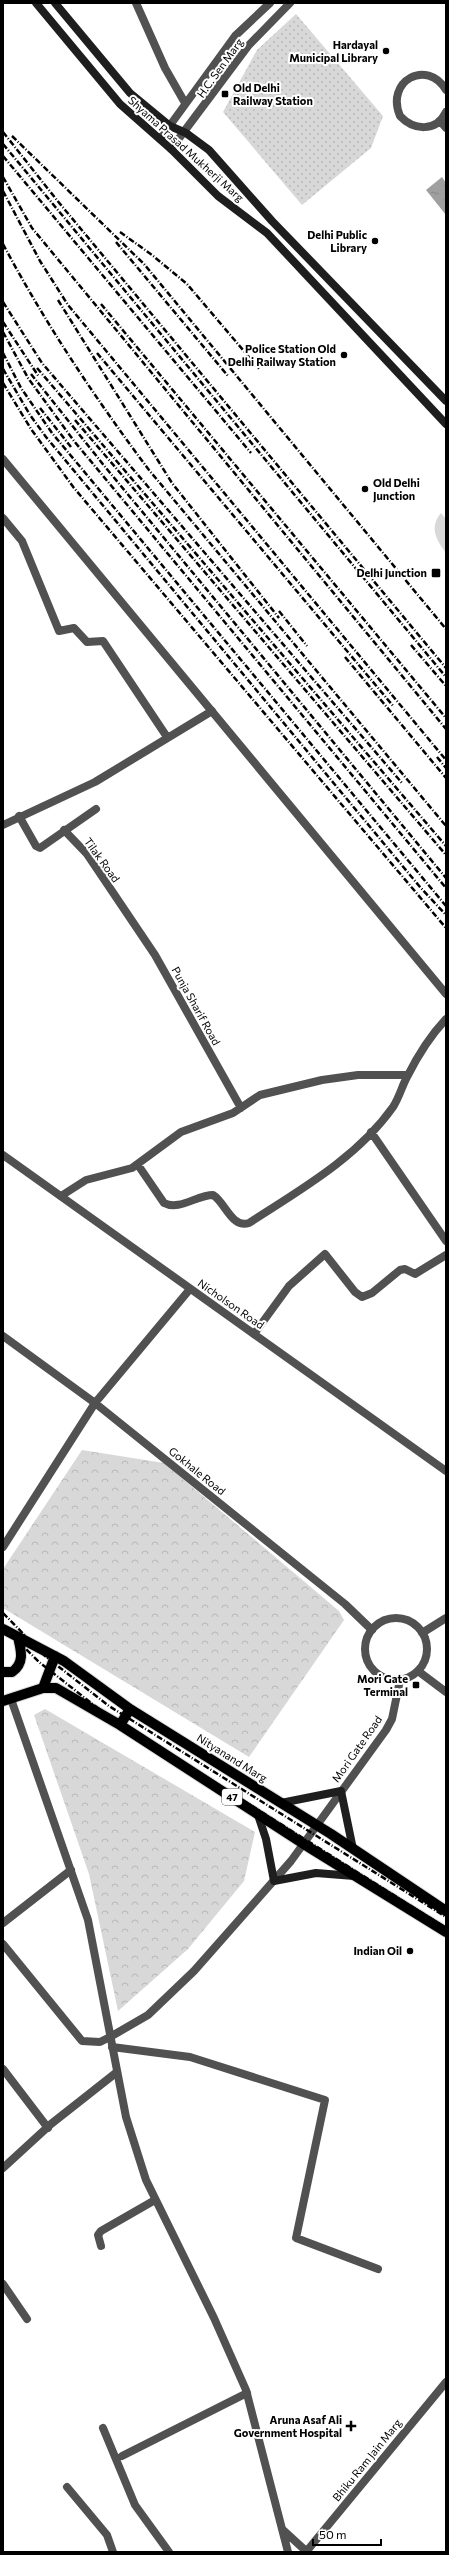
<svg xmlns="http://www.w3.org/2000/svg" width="449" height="2555" viewBox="0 0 449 2555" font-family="Commissioner,sans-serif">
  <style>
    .grass { fill: url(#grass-dots) }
    .park { fill: url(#park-crowns) }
    .garden { fill: #d8d8d8 }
    .water { fill: url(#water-ripples) }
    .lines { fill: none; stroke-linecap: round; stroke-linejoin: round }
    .primary-casing { stroke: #dbdbdb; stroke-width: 12 }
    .minor { stroke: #515151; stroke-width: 8 }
    .tertiary { stroke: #515151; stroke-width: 8 }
    .secondary { stroke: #1e1e1e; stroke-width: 8 }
    .primary { stroke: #000; stroke-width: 10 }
    .rail { stroke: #000; stroke-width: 2.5; stroke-dasharray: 6 2 1 2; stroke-linecap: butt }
    .poi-dot { fill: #000; stroke: #fff; stroke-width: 1.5 }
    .labels { text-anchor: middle; stroke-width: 4; stroke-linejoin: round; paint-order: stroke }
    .shield { fill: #fff; stroke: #4c4c4c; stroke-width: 1 }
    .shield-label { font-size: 10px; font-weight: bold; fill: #000 }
    .poi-label { font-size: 11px; font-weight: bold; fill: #000; stroke: #fff; text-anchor: end }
    .street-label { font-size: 11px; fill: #000; stroke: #fff }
  </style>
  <defs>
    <pattern id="grass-dots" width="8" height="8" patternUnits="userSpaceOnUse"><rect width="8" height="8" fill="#d8d8d8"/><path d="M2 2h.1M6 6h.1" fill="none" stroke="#b8b8b8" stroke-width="1.8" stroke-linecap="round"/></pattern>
    <pattern id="park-crowns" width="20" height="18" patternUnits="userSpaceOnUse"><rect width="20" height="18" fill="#d8d8d8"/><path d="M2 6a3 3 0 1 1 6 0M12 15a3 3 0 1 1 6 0" fill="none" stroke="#b8b8b8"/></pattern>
    <pattern id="water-ripples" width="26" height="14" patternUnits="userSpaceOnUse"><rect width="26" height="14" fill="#9f9f9f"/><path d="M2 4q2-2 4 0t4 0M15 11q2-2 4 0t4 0" fill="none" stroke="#878787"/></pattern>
  </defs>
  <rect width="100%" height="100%" fill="#fff"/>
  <!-- grass -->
  <path class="grass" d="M 296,14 L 383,116 L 371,148 L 302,205 L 223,112 L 257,50 Z"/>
  <!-- park -->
  <path class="park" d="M 82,1450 L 164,1463 L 339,1611 L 344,1620 L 249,1757 L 3,1608 L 3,1569 Z
    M 45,1709 L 255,1832 L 244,1881 L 188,1949 L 118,2011 L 89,1874 L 34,1715 Z"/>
  <!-- garden -->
  <path class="garden" d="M 441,513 L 446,519 L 446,553 C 436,540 429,527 441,513 Z"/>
  <!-- water -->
  <path class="water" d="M 442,177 L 446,183 L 446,215 L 426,190 Z"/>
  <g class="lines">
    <!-- primary casing -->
    <g class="primary-casing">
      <path id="primary" d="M 3,1629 L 64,1661 L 130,1709 L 331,1834 L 446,1911
        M 3,1672 L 12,1672 C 25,1663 21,1650 18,1637
        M 43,1688 L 55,1656
        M 3,1701 L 43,1688 L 56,1688 L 120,1725 L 310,1848 L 446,1932
        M 120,1725 L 130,1709"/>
    </g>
    <!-- minor -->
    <path class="minor" d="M 136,3 L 165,68 L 185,103
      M 446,90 C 427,58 385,81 400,116 C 413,130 436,133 446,112
      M 440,121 L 446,128
      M 160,139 L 235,36 L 270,3
      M 171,149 L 248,46 L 290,3
      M 3,518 L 22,541 L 59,631 L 74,628 L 87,642 L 103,641 L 167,737
      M 19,816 L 36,846 L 40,848 L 96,809
      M 3,825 L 95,782 L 212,711
      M 64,830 L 87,854 L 155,955 L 241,1108
      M 371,1132 L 446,1241
      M 138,1165 L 164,1203 C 179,1211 197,1195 213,1195 C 225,1202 232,1229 249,1223 C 300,1190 357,1158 393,1107 C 399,1098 402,1086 407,1077 C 417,1057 431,1035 446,1019
      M 61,1196 L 86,1180 L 132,1168 L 181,1132 L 233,1113 L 260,1095 L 322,1080 L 358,1075 L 408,1075
      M 254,1334 L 289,1286 L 325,1254 L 355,1292 L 362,1297 L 372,1293 L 400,1270 L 405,1269 L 415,1274 L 446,1255
      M 3,1336 L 95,1403 L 345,1604 L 372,1630
      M 3,1547 L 95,1403 L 190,1289
      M 418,1671 L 446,1692
      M 3,1923 L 71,1870
      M 3,1944 L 82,2041 L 100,2042 L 110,2037
      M 112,2047 L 190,2057 L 325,2100 L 296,2238 L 378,2269
      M 3,2069 L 48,2128
      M 3,2168 L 51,2124 L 117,2072
      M 101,2246 L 98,2235 L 101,2231 L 155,2200
      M 3,2284 L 27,2319
      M 103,2428 L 135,2505 L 169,2552
      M 122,2456 L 247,2393
      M 67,2487 L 107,2535 L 113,2552"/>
    <!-- tertiary -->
    <path class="tertiary" d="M 3,459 L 446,994
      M 3,1155 L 446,1471
      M365 1649a31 31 0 1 1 62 0a31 31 0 1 1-62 0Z
      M 422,1633 L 446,1618
      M 11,1699 L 88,1920 L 126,2117 L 146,2180 L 214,2318 L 246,2390 L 288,2552
      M 110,2037 L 148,2015 L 194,1971 L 291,1861 L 386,1730 L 392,1719 L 400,1680
      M 283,2530 L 306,2551
      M 306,2552 L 446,2382"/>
    <!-- secondary -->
    <path class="secondary" d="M 36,3 L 120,104 L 171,149 L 218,196 L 267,233 L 446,424
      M 55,3 L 130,93 L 170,126 L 186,133 L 209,150 L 272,221 L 446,401
      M 281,1803 L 341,1791 L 353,1849
      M 258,1815 L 266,1839 L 274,1881 L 316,1873 L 354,1876"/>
    <!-- primary -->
    <use href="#primary" class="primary"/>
    <!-- rail -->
    <path class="rail" d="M 3,132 L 56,199 L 446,668
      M 12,136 L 144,264 L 446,629
      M 3,144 L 446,677
      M 3,156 L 251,453
      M 3,177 L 32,228 L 446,729
      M 3,191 L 40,261 L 68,305 L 446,760
      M 120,232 L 152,255 L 187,284 L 260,370
      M 116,242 L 228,376
      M 3,244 C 45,323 95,398 149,470 L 446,826
      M 58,300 L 172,483 L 279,618
      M 3,302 L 42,363 L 402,783
      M 101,304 L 446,718
      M 3,322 L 39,377
      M 3,332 L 28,378 L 74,441 L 446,888
      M 3,353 L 21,388 L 52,433 L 446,906
      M 97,353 L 394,707
      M 37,368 L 446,846
      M 3,369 L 30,415 L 46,437 L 420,887 L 446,915
      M 31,374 L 106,468 L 446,878
      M 3,383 L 31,429 L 74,488 L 446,928
      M 40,408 L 71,447
      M 75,420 L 446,855
      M 279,611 L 307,646
      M 411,645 L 446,686
      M 345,657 L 446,778
      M 437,757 L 446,768
      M 3,1613 L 45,1656 L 109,1706 L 446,1917
      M 3,1626 L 39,1662 L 104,1713 L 446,1928"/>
  </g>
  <!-- markers -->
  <g class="poi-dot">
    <circle cx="386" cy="51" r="4"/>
    <rect x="221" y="90" width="8" height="8" rx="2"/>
    <circle cx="375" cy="241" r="4"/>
    <circle cx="344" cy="355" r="4"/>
    <circle cx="365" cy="489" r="4"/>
    <rect x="431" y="568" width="10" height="10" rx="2"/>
    <rect x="412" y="1681" width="8" height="8" rx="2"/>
    <circle cx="410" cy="1951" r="4"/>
    <path d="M349 2420h4v4h4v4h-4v4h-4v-4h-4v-4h4z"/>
  </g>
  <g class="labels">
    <!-- shield labels -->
    <rect class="shield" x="222" y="1789" width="20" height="16" rx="3"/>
    <g class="shield-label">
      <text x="232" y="1801">47</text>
    </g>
    <!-- poi labels -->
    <g class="poi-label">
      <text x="378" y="49">Hardayal<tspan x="378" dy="13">Municipal Library</tspan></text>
      <text x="233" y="92" text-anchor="start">Old Delhi<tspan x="233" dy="13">Railway Station</tspan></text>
      <text x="367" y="239">Delhi Public<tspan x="367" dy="13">Library</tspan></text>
      <text x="336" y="353">Police Station Old<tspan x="336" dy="13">Delhi Railway Station</tspan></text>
      <text x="373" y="487" text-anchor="start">Old Delhi<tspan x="373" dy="13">Junction</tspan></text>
      <text x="427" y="577">Delhi Junction</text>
      <text x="408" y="1683">Mori Gate<tspan x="408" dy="13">Terminal</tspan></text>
      <text x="402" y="1955">Indian Oil</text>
      <text x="342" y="2424">Aruna Asaf Ali<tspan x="342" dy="13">Government Hospital</tspan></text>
    </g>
    <!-- street labels -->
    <g class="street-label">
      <text transform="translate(220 68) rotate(-54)" y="4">H.C. Sen Marg</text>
      <text transform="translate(186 149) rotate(42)" y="4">Shyama Prasad Mukherji Marg</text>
      <text transform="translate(102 860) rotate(54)" y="4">Tilak Road</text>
      <text transform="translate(196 1006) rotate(61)" y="4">Punja Sharif Road</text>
      <text transform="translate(231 1304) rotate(35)" y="4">Nicholson Road</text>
      <text transform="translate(197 1471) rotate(39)" y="4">Gokhale Road</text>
      <text transform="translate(357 1749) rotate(-55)" y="4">Mori Gate Road</text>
      <text transform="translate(232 1758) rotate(32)" y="4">Nityanand Marg</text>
      <text transform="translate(367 2460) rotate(-51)" y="4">Bhiku Ram Jain Marg</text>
    </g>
  </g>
  <!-- border -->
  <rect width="449" height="2555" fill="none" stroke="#000000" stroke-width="8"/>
  <!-- scale -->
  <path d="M313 2539v6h68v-6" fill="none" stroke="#000000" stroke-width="2"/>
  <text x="319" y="2539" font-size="12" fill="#000000" stroke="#ffffff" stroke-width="3" paint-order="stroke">50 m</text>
</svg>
